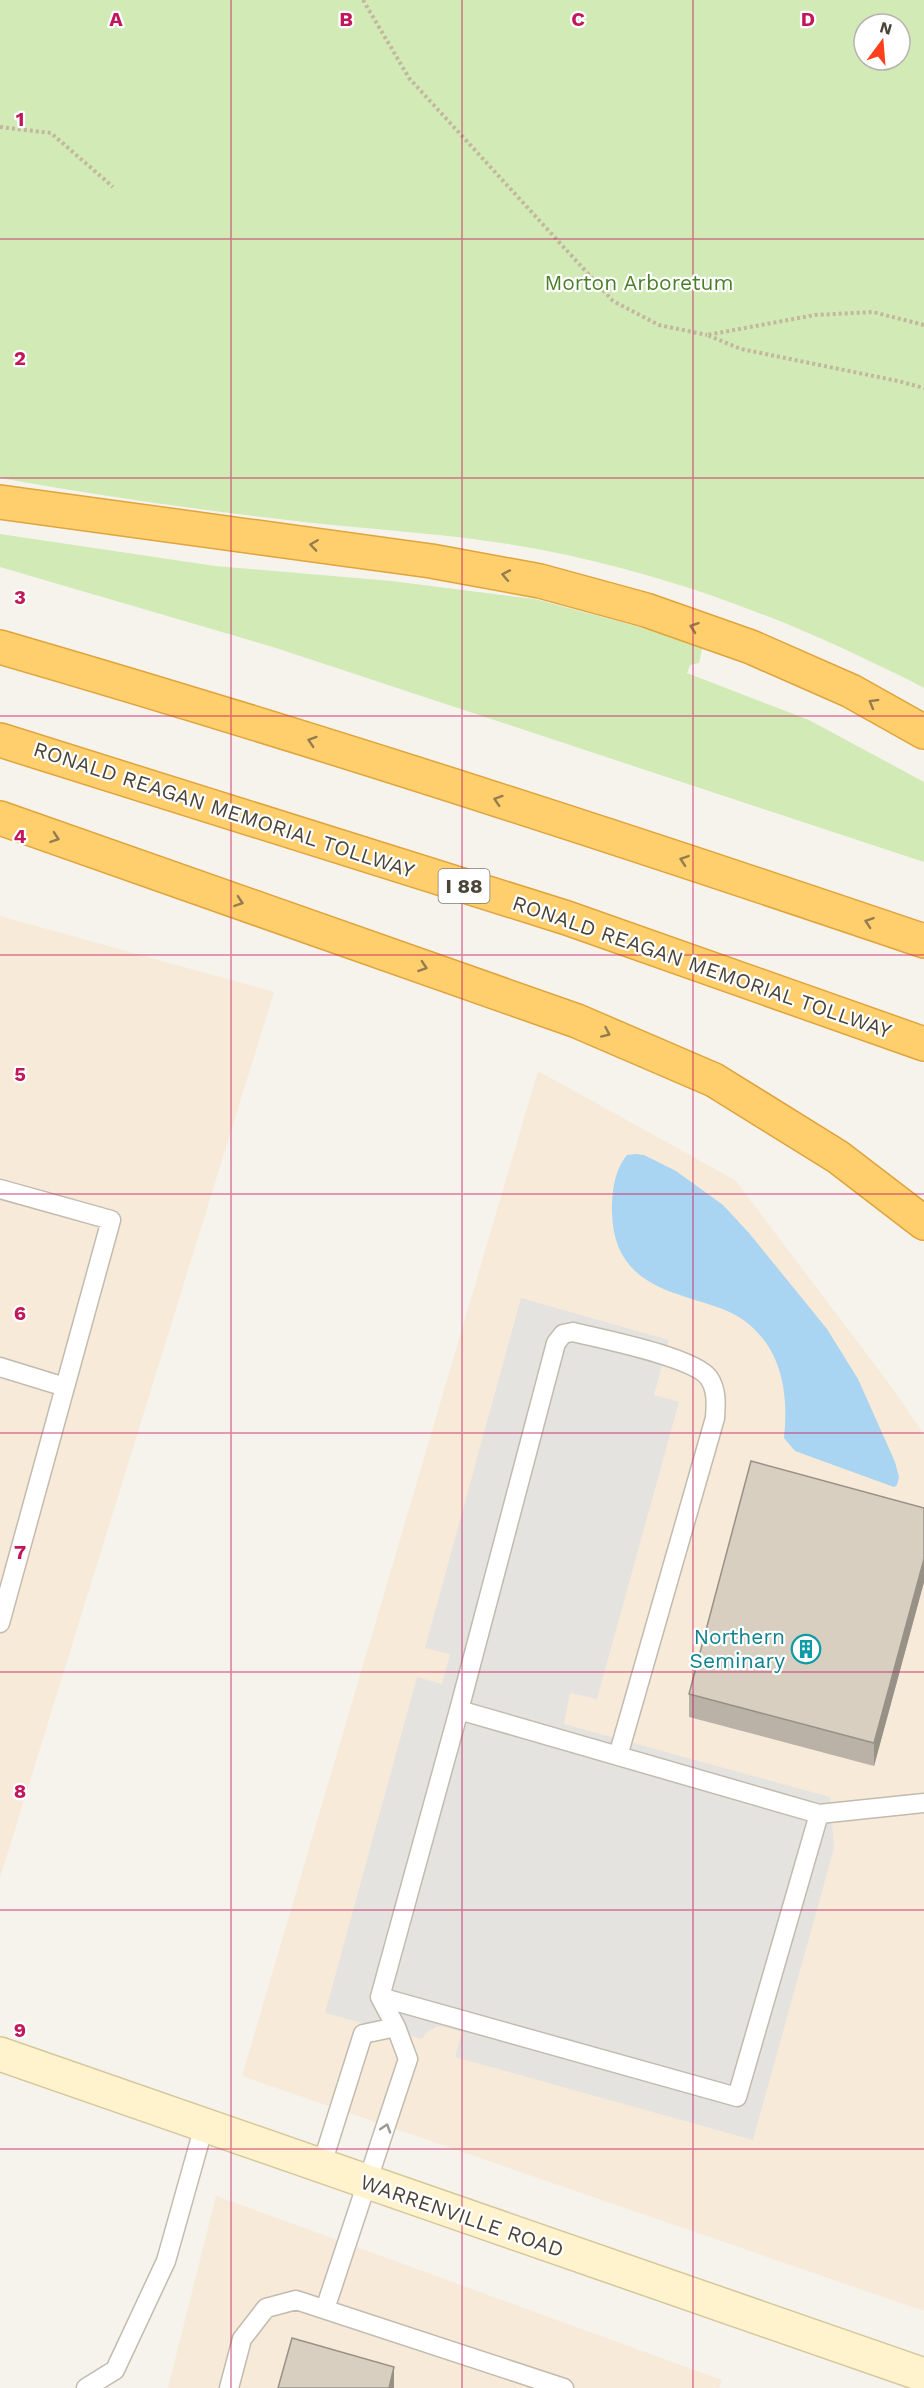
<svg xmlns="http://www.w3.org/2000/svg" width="924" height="2388" viewBox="0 0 924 2388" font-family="'Work Sans',sans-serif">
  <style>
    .commercial { fill: #f7ead8 }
    .green { fill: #d2eab5; fill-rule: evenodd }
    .parking { fill: #e5e3e0 }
    .water { fill: #a9d4f2 }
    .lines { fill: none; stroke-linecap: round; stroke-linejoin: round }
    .lane-casing { stroke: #c2bbae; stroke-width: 21 }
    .secondary-casing { stroke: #d6c79b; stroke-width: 36 }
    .highway-casing { stroke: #e0a43c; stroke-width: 36 }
    .path { stroke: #c4b79f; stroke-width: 4; stroke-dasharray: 3 3; stroke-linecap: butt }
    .lane { stroke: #fff; stroke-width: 18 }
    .secondary { stroke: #fff3cd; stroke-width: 33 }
    .highway { stroke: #ffcf6e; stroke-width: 33 }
    .wall { fill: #bab2a6 }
    .shaded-wall { fill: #979187 }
    .building { fill: #d8cfc1; stroke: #979187; stroke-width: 1.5 }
    .oneway { stroke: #937c4e }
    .oneway2 { stroke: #9c9892 }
    .grid { fill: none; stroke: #c2185b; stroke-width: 1.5; stroke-opacity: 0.55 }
    .labels { text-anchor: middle; stroke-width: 4.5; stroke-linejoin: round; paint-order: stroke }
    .shield { fill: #fff; stroke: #817c74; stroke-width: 1.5 }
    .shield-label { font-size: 20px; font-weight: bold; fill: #4b4439 }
    .park-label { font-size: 21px; fill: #4a7f2a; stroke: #fff }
    .street-label { font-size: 21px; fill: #4b4439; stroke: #fff }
    .culture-label { font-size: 21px; fill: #0d838f; stroke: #fff; text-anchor: end }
    .grid-label { font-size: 20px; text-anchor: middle; font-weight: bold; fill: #c2185b; stroke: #fff; stroke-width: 4.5; stroke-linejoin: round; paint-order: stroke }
  </style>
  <rect width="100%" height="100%" fill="#f6f3ec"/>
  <!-- commercial -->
  <path class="commercial" d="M 0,916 L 274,992 L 0,1878 Z
    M 538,1071 L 735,1180 L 891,1386 L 924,1435 L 924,2311 L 242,2076 Z
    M 216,2196 L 722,2380 L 719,2388 L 168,2388 Z"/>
  <!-- green -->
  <path class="green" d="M 0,0 L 924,0 L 924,688 C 903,676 881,667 859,656 C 758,608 649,570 537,549 C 464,535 388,531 313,523 C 209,511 104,497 0,478 ZM 864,24 L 900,24 L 900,60 L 864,60 Z
    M 0,534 L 215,566 L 391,581 L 535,599 L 703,644 L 699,663 L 690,665 L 687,673 L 809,720 L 924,782 L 924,862 L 273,647 L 0,567 Z"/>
  <!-- parking -->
  <path class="parking" d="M 521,1298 L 669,1340 L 654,1395 L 679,1402 L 597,1699 L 570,1693 L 564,1724 L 830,1797 L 834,1848 L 753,2140 L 455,2057 L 462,2032 L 449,2028 L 438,2026 L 427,2032 L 422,2039 L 325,2013 L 417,1677 L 442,1684 L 450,1654 L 425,1648 Z"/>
  <!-- water -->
  <path class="water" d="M 636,1154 L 644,1155 L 676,1171 L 723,1205 L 749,1233 L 827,1329 L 858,1379 L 895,1462 L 899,1477 L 897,1485 L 894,1487 L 795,1451 L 784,1438 C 789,1393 782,1347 742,1319 C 723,1306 698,1302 677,1294 C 635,1280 613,1257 612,1212 C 612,1192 614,1171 627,1155 Z"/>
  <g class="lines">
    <!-- lane casing -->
    <g class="lane-casing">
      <path id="lane" d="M 0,1189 L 111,1220 L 0,1623
        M 0,1367 L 65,1387
        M 459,1710 L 556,1343 L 563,1334 L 573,1332 C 601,1339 694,1357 709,1378 C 717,1390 716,1404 715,1418 L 618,1756
        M 380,1997 L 737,2097 L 819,1814
        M 396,2027 L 380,1997 L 459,1710 L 819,1814 L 924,1803
        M 321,2167 L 363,2034 L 396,2027 L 408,2059 L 325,2309
        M 86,2388 L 115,2370 L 166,2261 L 204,2126
        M 229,2388 L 242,2339 L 266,2308 L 296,2300 L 564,2388"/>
    </g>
    <!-- secondary casing -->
    <g class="secondary-casing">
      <path id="secondary" d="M 0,2054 L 924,2375"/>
    </g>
    <!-- highway casing -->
    <g class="highway-casing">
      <path id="highway" d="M 0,502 L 431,561 L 540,581 L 646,610 L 751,647 L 851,691 L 924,732
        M 0,647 C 310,737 618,837 924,941
        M 0,740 L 567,918 L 924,1044
        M 0,818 L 577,1021 L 714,1080 L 838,1157 L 924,1223"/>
    </g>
    <!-- path -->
    <path class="path" d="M 363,0 L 409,78 L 613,301 L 659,325 L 707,335
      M 0,127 L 51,133 L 113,187
      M 924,325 L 873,312 L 815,315 L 707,335 L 741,349 L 898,381 L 924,388"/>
    <!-- lane -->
    <use href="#lane" class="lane"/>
    <!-- secondary -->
    <use href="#secondary" class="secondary"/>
    <!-- highway -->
    <use href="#highway" class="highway"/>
  </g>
  <!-- wall -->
  <path class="wall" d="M 924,1508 L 924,1582 L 874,1766 L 689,1717 L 689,1694 Z"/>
  <!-- shaded-wall -->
  <path class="shaded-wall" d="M 924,1559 L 924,1582 L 874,1766 L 874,1743 Z
    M 394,2367 L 394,2388 L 389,2388 Z"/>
  <!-- building -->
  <path class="building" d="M 751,1461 L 924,1508 L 924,1559 L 874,1743 L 689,1694 Z
    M 292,2338 L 394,2367 L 389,2388 L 278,2388 Z"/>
  <!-- one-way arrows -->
  <defs><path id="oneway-chevron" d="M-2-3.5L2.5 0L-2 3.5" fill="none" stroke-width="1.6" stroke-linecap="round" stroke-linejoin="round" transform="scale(1.5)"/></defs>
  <g class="oneway">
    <use href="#oneway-chevron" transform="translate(314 545) rotate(-172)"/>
    <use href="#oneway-chevron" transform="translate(506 575) rotate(-169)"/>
    <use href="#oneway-chevron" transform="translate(694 627) rotate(-161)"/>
    <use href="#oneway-chevron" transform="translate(873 703) rotate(-150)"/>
    <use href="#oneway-chevron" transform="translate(312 741) rotate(-162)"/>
    <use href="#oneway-chevron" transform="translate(498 800) rotate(-162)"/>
    <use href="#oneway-chevron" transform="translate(55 838) rotate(19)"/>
    <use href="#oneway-chevron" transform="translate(684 860) rotate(-161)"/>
    <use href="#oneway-chevron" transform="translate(239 902) rotate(19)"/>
    <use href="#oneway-chevron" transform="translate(869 922) rotate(-161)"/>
    <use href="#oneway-chevron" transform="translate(423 967) rotate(19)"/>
    <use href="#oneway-chevron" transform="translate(606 1033) rotate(24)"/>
  </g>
  <use class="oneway2" href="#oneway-chevron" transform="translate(386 2128) rotate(-72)"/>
  <!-- grid -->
  <path class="grid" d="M 231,0 L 231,2388M 462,0 L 462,2388M 693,0 L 693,2388M 0,239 L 924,239M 0,478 L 924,478M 0,716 L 924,716M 0,955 L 924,955M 0,1194 L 924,1194M 0,1433 L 924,1433M 0,1672 L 924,1672M 0,1910 L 924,1910M 0,2149 L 924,2149"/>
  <!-- icons -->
  <defs>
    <g id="building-ring" transform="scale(1.5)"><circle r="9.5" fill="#fff" stroke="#0f9aa8" stroke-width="1.5"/><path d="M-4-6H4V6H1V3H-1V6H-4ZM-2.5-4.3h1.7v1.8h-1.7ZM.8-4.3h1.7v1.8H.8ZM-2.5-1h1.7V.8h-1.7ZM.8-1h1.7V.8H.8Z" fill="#0f9aa8"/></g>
  </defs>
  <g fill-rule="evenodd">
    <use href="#building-ring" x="806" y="1649"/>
  </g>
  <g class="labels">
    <!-- shield labels -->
    <rect class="shield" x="438.5" y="869" width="51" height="34" rx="4.5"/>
    <g class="shield-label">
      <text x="464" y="893">I 88</text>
    </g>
    <!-- park labels -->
    <g class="park-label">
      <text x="639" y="290">Morton Arboretum</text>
    </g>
    <!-- street labels -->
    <g class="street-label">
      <text transform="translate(224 810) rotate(18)" y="7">RONALD REAGAN MEMORIAL TOLLWAY</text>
      <text transform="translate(702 967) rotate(19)" y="7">RONALD REAGAN MEMORIAL TOLLWAY</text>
      <text transform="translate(462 2216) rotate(19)" y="7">WARRENVILLE ROAD</text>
    </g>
    <!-- culture labels -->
    <g class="culture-label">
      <text x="785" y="1644">Northern<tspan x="785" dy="24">Seminary</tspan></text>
    </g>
  </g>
  <g class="grid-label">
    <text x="116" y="26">A</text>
    <text x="346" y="26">B</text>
    <text x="578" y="26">C</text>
    <text x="808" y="26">D</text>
    <text x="20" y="126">1</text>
    <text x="20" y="365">2</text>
    <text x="20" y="604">3</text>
    <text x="20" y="843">4</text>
    <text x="20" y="1081">5</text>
    <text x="20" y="1320">6</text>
    <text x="20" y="1559">7</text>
    <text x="20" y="1798">8</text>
    <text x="20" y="2037">9</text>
  </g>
  <!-- north arrow -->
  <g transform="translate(882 42) rotate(16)"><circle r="28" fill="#ffffff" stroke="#b7b4b0" stroke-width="1.5"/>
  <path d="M0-4.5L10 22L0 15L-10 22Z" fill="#fc3f1d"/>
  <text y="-9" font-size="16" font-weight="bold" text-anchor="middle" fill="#4b4439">N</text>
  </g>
</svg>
